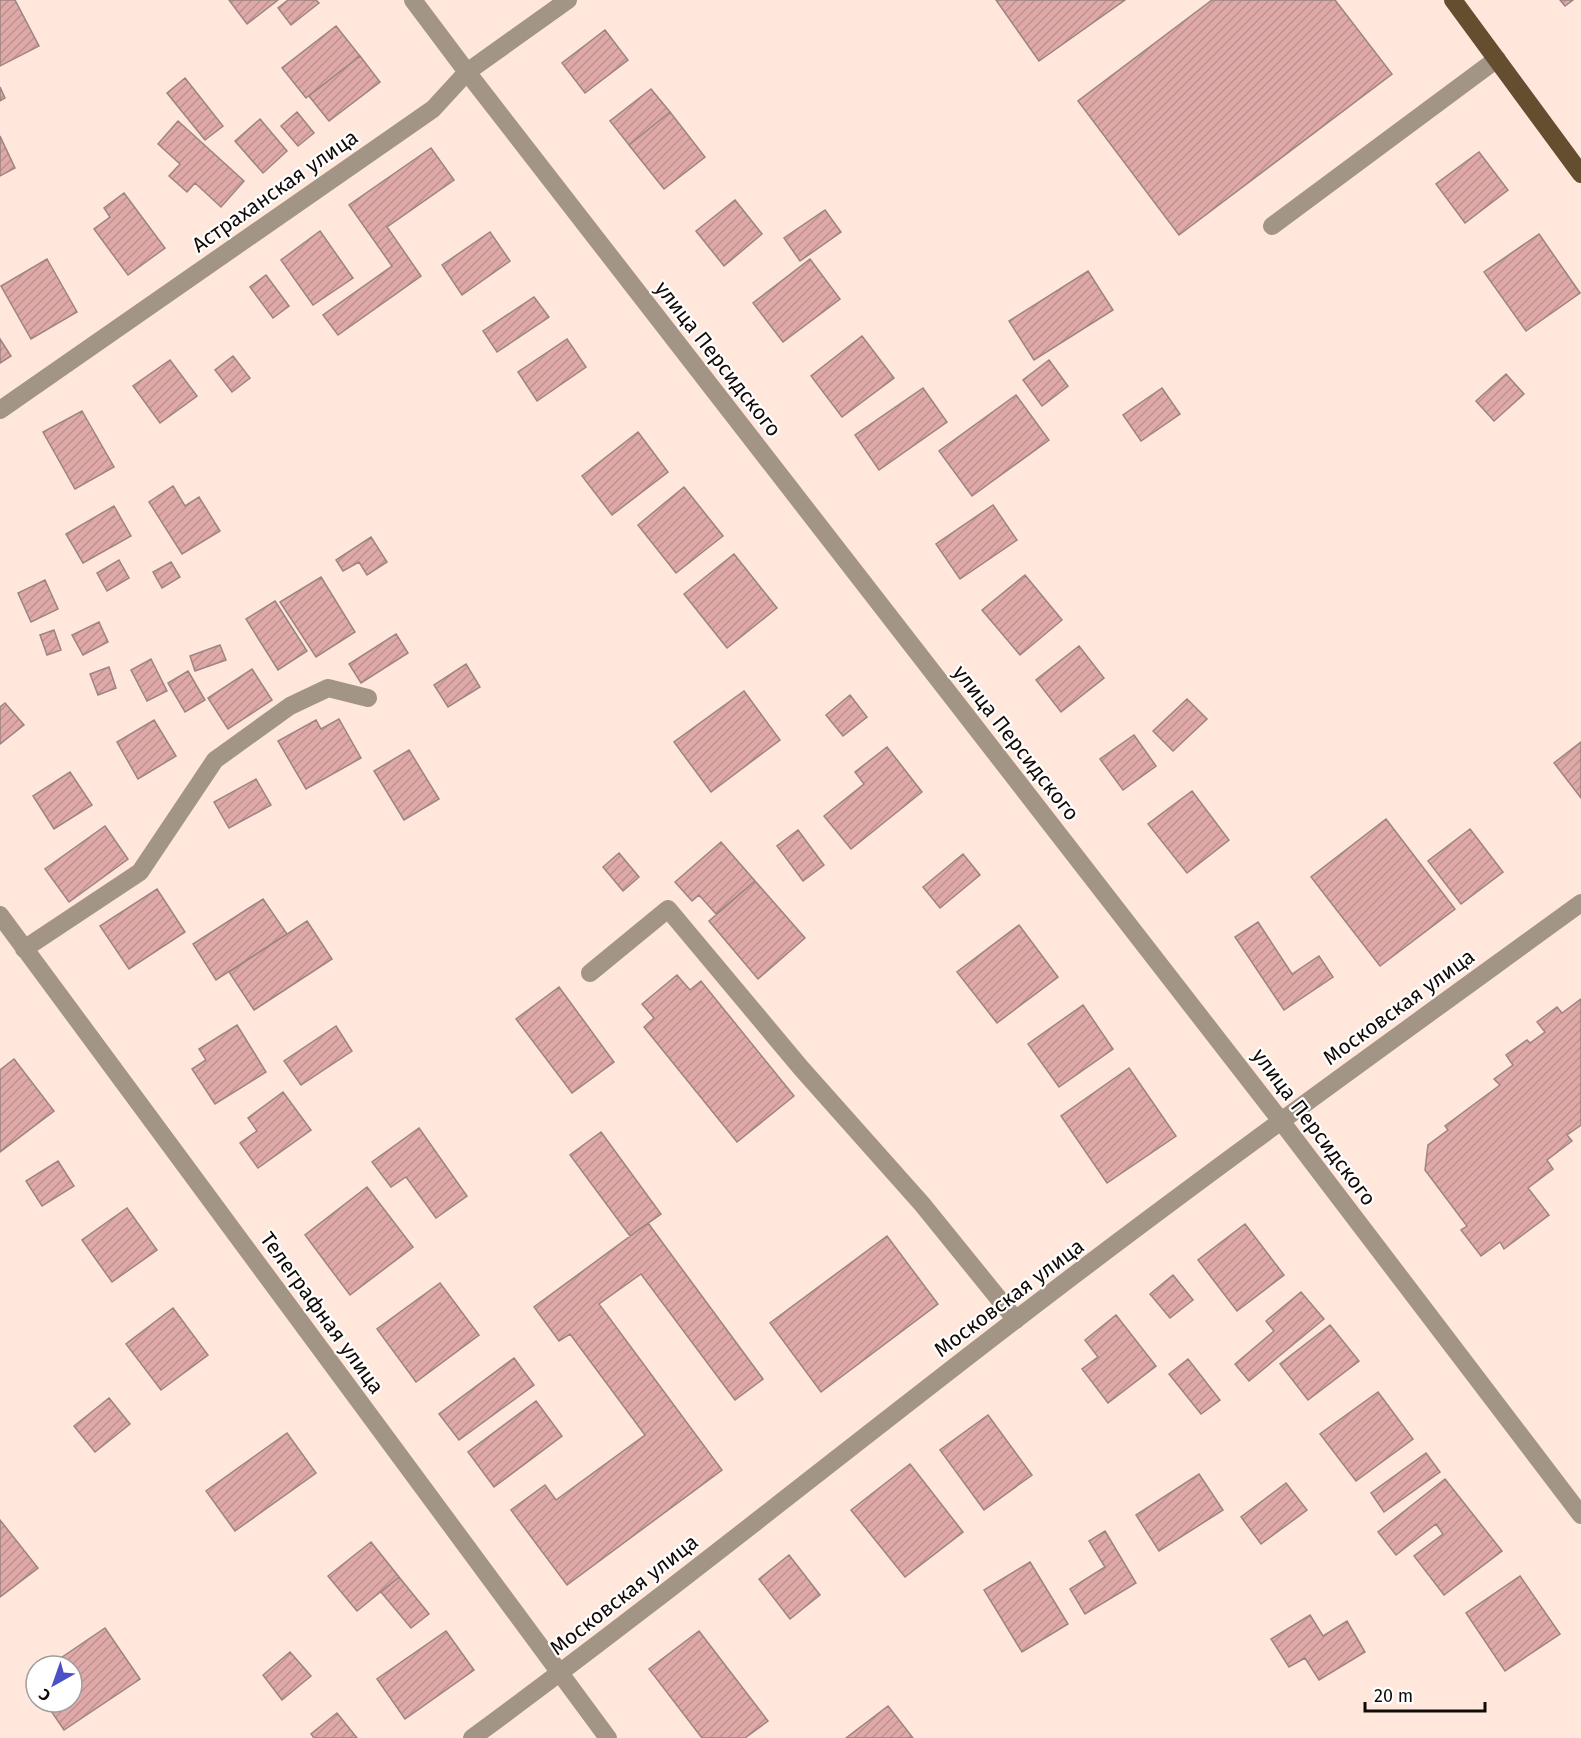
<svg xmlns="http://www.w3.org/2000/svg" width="1581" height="1738" viewBox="0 0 1581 1738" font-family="'Fira Sans',sans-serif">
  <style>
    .building { fill: url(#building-hatch); stroke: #9c8483; stroke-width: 1.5 }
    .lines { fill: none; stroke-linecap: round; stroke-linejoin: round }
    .minor { stroke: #a39585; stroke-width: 18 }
    .major { stroke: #654e30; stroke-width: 18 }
    .labels { text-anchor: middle; stroke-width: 4.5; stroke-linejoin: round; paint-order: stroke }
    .street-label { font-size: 21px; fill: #110a07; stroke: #fff }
  </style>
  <defs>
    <pattern id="building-hatch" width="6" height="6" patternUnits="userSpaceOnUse" patternTransform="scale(1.5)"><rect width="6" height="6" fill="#dfa9a8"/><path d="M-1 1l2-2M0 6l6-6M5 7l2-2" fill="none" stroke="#be908f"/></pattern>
  </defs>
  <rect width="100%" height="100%" fill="#ffe7dc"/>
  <!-- building -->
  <path class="building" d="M 0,0 L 15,0 L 39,46 L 0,66 Z
    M 229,0 L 278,0 L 247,24 Z
    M 288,0 L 316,0 L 319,3 L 291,25 L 278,8 Z
    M 996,0 L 1125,0 L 1039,61 Z
    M 1212,0 L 1335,0 L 1392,74 L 1179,235 L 1078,101 Z
    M 1560,0 L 1573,0 L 1565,6 Z
    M 336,26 L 360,56 L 306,98 L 282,68 Z
    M 605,30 L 628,60 L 585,93 L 562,63 Z
    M 360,56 L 380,82 L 329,121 L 309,96 Z
    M 185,78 L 223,126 L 205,140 L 167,93 Z
    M 0,87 L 5,98 L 0,101 Z
    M 651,89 L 670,112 L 629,145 L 610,121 Z
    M 297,112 L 314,133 L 298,146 L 281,126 Z
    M 670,112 L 705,157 L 664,189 L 629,145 Z
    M 260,119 L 287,151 L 263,173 L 235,141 Z
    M 178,121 L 244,181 L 221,207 L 195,183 L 187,192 L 169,176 L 180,164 L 158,144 Z
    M 0,136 L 15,168 L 0,176 Z
    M 431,148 L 454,180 L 387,227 L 421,276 L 338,335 L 323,315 L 392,266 L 349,205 Z
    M 1479,152 L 1508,190 L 1465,223 L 1436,184 Z
    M 124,193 L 165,248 L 128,275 L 94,229 L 110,217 L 104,208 Z
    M 735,200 L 762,234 L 724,266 L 696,231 Z
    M 825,210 L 841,232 L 800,261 L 784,238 Z
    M 320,231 L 353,278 L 313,305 L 281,260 Z
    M 490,232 L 510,261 L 462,295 L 442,265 Z
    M 1539,234 L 1580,293 L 1526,331 L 1484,272 Z
    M 47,259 L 77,312 L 31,339 L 1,286 Z
    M 810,259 L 840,299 L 783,342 L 753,303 Z
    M 1088,271 L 1113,310 L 1034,360 L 1009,321 Z
    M 266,275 L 289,306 L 273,318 L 250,287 Z
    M 534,297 L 549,317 L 497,352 L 483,331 Z
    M 862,336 L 894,378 L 842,417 L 811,376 Z
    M 0,339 L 11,356 L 0,363 Z
    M 567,339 L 586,367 L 537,401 L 518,372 Z
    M 233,356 L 250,378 L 232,392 L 215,370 Z
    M 170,360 L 197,396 L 160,423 L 133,386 Z
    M 1049,360 L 1068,386 L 1042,406 L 1023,380 Z
    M 1506,374 L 1524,394 L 1494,421 L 1476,401 Z
    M 923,388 L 947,422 L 879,470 L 855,435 Z
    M 1162,388 L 1180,414 L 1141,441 L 1123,415 Z
    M 1016,395 L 1049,440 L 972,496 L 939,451 Z
    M 82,411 L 114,467 L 75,489 L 43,432 Z
    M 638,432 L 668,472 L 612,515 L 582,476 Z
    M 173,486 L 185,506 L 199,497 L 220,531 L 182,554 L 149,502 Z
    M 684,487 L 723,536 L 676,573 L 638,525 Z
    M 993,505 L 1017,540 L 960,579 L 936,544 Z
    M 114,506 L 131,536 L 83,563 L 66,534 Z
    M 371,537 L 387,562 L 367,575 L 359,562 L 343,571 L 336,560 Z
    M 734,554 L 777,608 L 727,648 L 684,594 Z
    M 119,560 L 129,578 L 107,591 L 97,573 Z
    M 171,562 L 180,577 L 162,588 L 153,572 Z
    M 1025,575 L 1062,620 L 1020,655 L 982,610 Z
    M 321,577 L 355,632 L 316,657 L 280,602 Z
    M 45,580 L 58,609 L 31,622 L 18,593 Z
    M 275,601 L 307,651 L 278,670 L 246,619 Z
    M 99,622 L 108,642 L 83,655 L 72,635 Z
    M 54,630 L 61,650 L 47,655 L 40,635 Z
    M 396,634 L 408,653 L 361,683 L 349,664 Z
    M 220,645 L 226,660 L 195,671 L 190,656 Z
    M 1079,646 L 1104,678 L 1061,712 L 1036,680 Z
    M 151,659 L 167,691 L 147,701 L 131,670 Z
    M 466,664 L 480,687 L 448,707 L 434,685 Z
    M 109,667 L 116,688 L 98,695 L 90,674 Z
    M 252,669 L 272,700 L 228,729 L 208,698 Z
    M 188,671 L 205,700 L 185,712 L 168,683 Z
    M 744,691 L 780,740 L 711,792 L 674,742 Z
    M 850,695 L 867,717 L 843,736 L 826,715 Z
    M 1187,699 L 1207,719 L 1173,751 L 1153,731 Z
    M 5,703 L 24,725 L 0,744 L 0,707 Z
    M 339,719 L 361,758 L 306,789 L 278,741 L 316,720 L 321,729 Z
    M 154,720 L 176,756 L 138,779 L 117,742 Z
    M 1134,735 L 1156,766 L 1123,790 L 1100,759 Z
    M 1581,742 L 1581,798 L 1554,763 Z
    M 887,747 L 922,792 L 851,849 L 824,816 L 864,784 L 855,772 Z
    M 409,750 L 439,799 L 404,820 L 374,771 Z
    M 70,772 L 92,805 L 54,829 L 33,796 Z
    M 256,779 L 271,805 L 229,828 L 214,802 Z
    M 1192,791 L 1229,840 L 1187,873 L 1148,824 Z
    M 1386,819 L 1455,909 L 1380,966 L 1311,877 Z
    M 105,826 L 128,859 L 69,902 L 45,869 Z
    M 1470,829 L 1503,872 L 1461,904 L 1428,861 Z
    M 798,830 L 824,865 L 803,881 L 777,846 Z
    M 721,842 L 755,881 L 716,914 L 699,895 L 692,901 L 675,882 Z
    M 619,853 L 639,877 L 623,891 L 603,867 Z
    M 963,854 L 980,875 L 940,908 L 923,887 Z
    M 755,881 L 805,938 L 758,979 L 709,921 Z
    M 157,889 L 185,932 L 129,969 L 100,926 Z
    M 263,899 L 287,934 L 216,980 L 193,944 Z
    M 307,921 L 332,959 L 254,1010 L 229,972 Z
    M 1258,922 L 1292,974 L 1319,956 L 1333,977 L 1284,1010 L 1235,937 Z
    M 1019,925 L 1058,977 L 997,1023 L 957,972 Z
    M 677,975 L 690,990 L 701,981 L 794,1096 L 737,1142 L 644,1027 L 654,1018 L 642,1004 Z
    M 559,987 L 614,1062 L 572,1093 L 516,1019 Z
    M 1581,999 L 1581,1125 L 1567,1135 L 1572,1141 L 1547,1160 L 1553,1169 L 1528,1188 L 1549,1215 L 1504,1249 L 1500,1242 L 1481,1256 L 1461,1230 L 1467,1226 L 1425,1170 L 1428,1145 L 1448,1130 L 1445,1126 L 1500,1085 L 1494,1079 L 1513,1065 L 1506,1055 L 1527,1040 L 1530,1043 L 1545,1032 L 1537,1022 L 1557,1007 L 1562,1013 Z
    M 1083,1005 L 1113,1049 L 1059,1087 L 1028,1044 Z
    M 237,1025 L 266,1072 L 215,1104 L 192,1069 L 206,1060 L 199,1049 Z
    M 336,1026 L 352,1051 L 301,1085 L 284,1061 Z
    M 14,1059 L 54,1111 L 0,1152 L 0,1070 Z
    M 1129,1068 L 1176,1136 L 1107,1183 L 1061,1116 Z
    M 283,1092 L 311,1130 L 258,1168 L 240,1143 L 257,1131 L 248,1118 Z
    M 419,1128 L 467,1196 L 436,1218 L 406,1177 L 391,1187 L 372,1162 Z
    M 601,1132 L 661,1214 L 630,1236 L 570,1155 Z
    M 58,1161 L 74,1186 L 42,1206 L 26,1181 Z
    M 367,1187 L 413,1247 L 350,1295 L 305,1235 Z
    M 127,1208 L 157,1250 L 112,1282 L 82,1240 Z
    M 648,1223 L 763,1379 L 735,1400 L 641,1274 L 599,1304 L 722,1470 L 567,1585 L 511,1510 L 545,1485 L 556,1500 L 645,1435 L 570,1334 L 559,1341 L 534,1307 Z
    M 1245,1224 L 1284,1275 L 1237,1311 L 1198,1260 Z
    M 887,1236 L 938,1304 L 821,1392 L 770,1323 Z
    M 1173,1275 L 1193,1300 L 1170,1318 L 1150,1294 Z
    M 440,1283 L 479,1335 L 416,1382 L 377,1329 Z
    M 1301,1292 L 1324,1319 L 1249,1381 L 1235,1364 L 1274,1331 L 1266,1321 Z
    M 173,1308 L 208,1355 L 161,1390 L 126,1344 Z
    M 1116,1315 L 1156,1366 L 1108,1403 L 1082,1369 L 1098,1357 L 1085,1340 Z
    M 1330,1325 L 1359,1361 L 1308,1400 L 1280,1364 Z
    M 514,1358 L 534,1385 L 459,1440 L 439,1414 Z
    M 1188,1359 L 1220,1400 L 1201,1414 L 1169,1374 Z
    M 1378,1392 L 1413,1439 L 1356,1481 L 1320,1434 Z
    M 109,1398 L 130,1424 L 95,1452 L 74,1426 Z
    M 536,1401 L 562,1436 L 494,1487 L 468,1452 Z
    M 988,1415 L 1032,1475 L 984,1510 L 940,1450 Z
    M 287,1433 L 316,1473 L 235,1531 L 206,1491 Z
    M 1426,1453 L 1440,1472 L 1384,1512 L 1371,1493 Z
    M 910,1464 L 963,1532 L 905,1577 L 851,1510 Z
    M 1199,1474 L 1223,1510 L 1159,1551 L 1136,1515 Z
    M 1445,1479 L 1502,1551 L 1444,1595 L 1414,1556 L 1443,1534 L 1436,1524 L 1396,1555 L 1378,1532 Z
    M 1286,1483 L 1307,1510 L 1261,1544 L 1241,1517 Z
    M 0,1520 L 38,1568 L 0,1597 Z
    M 1105,1531 L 1136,1583 L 1085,1614 L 1070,1589 L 1105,1567 L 1089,1541 Z
    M 371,1542 L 399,1577 L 357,1611 L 328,1576 Z
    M 789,1555 L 820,1595 L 790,1619 L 759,1579 Z
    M 1030,1562 L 1068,1624 L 1022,1652 L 984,1590 Z
    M 1520,1576 L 1560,1634 L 1505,1671 L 1466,1613 Z
    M 399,1577 L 429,1614 L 411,1628 L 381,1592 Z
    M 1310,1615 L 1323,1636 L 1347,1621 L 1365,1652 L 1319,1680 L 1305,1658 L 1289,1667 L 1271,1639 Z
    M 105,1628 L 140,1679 L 64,1730 L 45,1702 L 72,1702 L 72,1666 L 49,1666 Z
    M 446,1631 L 474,1670 L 405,1719 L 377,1679 Z
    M 699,1631 L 768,1721 L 745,1738 L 702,1738 L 649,1669 Z
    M 290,1652 L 311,1676 L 282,1700 L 263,1675 Z
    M 36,1675 L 36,1688 L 30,1679 Z
    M 888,1706 L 913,1738 L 846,1738 Z
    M 337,1713 L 357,1738 L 314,1738 L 311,1734 Z"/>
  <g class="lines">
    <!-- minor -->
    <path class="minor" d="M 413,0 L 467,72 L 1281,1121 L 1581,1515
      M 1272,226 L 1497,59
      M 0,410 L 433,109 L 467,72 L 568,0
      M 0,915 L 608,1738
      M 24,949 L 140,872 L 215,760 L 290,706 L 328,688 L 368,698
      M 590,973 L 668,909 L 801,1068 L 922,1204 L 1016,1320
      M 472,1738 C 656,1603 833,1460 1014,1321 C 1200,1178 1391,1041 1581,903"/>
    <!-- major -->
    <path class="major" d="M 1453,0 L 1581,174"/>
  </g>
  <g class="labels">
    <!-- street labels -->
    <g class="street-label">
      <text transform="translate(275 191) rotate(-35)" y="7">Астраханская улица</text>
      <text transform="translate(718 359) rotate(52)" y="7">улица Персидского</text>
      <text transform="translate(1016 743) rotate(52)" y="7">улица Персидского</text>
      <text transform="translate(1399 1007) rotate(-36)" y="7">Московская улица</text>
      <text transform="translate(1314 1127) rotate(53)" y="7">улица Персидского</text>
      <text transform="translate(1009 1298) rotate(-37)" y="7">Московская улица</text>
      <text transform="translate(322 1313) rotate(54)" y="7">Телеграфная улица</text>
      <text transform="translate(624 1595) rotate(-38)" y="7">Московская улица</text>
    </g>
  </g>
  <!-- north arrow -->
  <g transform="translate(54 1684) rotate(220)"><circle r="28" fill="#ffffff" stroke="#a09d9c" stroke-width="1.5"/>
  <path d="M0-4.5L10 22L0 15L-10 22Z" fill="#4a51c6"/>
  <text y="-9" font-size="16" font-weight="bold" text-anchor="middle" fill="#110a07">С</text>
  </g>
  <!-- scale -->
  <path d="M1365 1702v9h120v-9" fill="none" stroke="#110a07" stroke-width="3"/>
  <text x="1374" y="1702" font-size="18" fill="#110a07" stroke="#ffffff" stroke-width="4.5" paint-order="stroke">20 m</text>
</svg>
